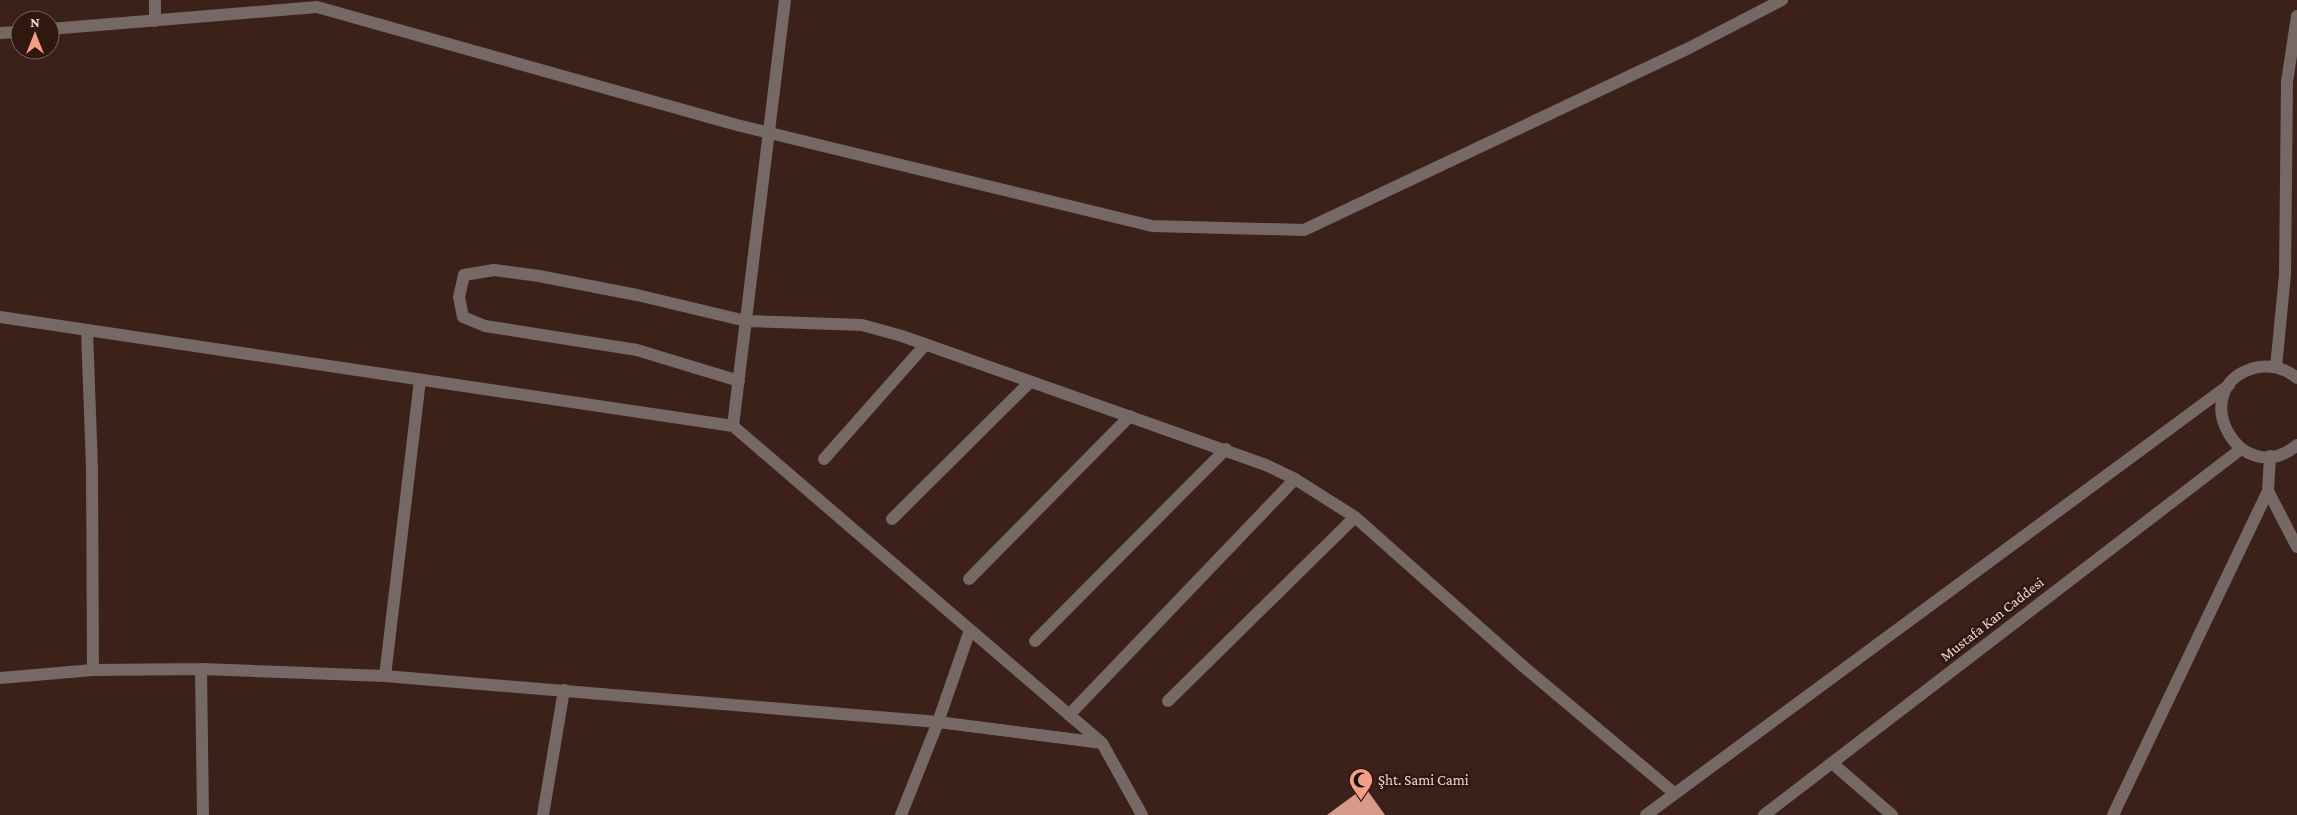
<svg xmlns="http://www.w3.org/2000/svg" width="2297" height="815" viewBox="0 0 2297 815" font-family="'Crimson Pro',serif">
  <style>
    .building { fill: #d59a89 }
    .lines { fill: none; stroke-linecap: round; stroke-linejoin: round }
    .minor { stroke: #766864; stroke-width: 12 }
    .labels { text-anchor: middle; stroke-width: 5; stroke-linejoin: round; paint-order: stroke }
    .street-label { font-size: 15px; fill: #ead8d3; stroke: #301710 }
    .poi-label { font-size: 15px; fill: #ead8d3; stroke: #301710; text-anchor: start }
  </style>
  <rect width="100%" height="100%" fill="#3b2119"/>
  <!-- building -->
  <path class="building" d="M 1365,787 L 1385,815 L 1327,815 Z"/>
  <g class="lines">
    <!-- minor -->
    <path class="minor" d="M 155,21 L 155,0
      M 50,29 L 317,7 L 737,125 L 1152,226 L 1304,230 L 1689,48 L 1782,0
      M 0,33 L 20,32
      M 0,317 L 733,426 L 1102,743 L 1142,815
      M 87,330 L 92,469 L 93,670
      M 2276,367 L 2285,275 L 2287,82 L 2297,16
      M 2297,378 C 2285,368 2269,364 2254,368 C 2184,388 2240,493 2297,445
      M 739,381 L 637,350 L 485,326 L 463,317 L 459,297 L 464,275 L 494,270 L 539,276 L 637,295 L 746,321 L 862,325 L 902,336 L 1266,465 L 1295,479 L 1355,517 L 1524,667 L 1674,793
      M 733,426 L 785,0
      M 824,459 L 925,345
      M 2268,491 L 2297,547
      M 892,519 L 1030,382
      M 969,579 L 1130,416
      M 1035,641 L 1226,449
      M 201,669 L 203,815
      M 385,676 L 420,380
      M 0,678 L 93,670 L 201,669 L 385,676 L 938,722 L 1102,743
      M 1168,701 L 1355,517
      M 1069,715 L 1295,479
      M 1832,763 L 1892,815
      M 543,815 L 564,690
      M 901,815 L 938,722 L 970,630
      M 1646,815 L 2229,385
      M 1764,815 L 2241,449
      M 2113,815 L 2268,491 L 2270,456"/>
  </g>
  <!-- icons -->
  <defs>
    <g id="mosque-pin" transform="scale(1.25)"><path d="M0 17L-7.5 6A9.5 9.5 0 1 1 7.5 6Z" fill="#f39f86" stroke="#301710"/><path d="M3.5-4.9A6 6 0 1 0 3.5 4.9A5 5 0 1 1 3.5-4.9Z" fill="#111"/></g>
  </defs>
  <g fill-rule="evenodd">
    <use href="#mosque-pin" x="1361" y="780"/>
  </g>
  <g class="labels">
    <!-- street labels -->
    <g class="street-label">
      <text transform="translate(1992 619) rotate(-38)" y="5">Mustafa Kan Caddesi</text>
    </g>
    <!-- poi labels -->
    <g class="poi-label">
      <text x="1378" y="785">Şht. Sami Cami</text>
    </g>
  </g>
  <!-- north arrow -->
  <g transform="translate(35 35)"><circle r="24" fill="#301710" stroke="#7a645e"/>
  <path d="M0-4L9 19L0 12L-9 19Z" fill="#f39f86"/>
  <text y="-8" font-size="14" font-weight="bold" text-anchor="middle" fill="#ead8d3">N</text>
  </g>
</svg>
